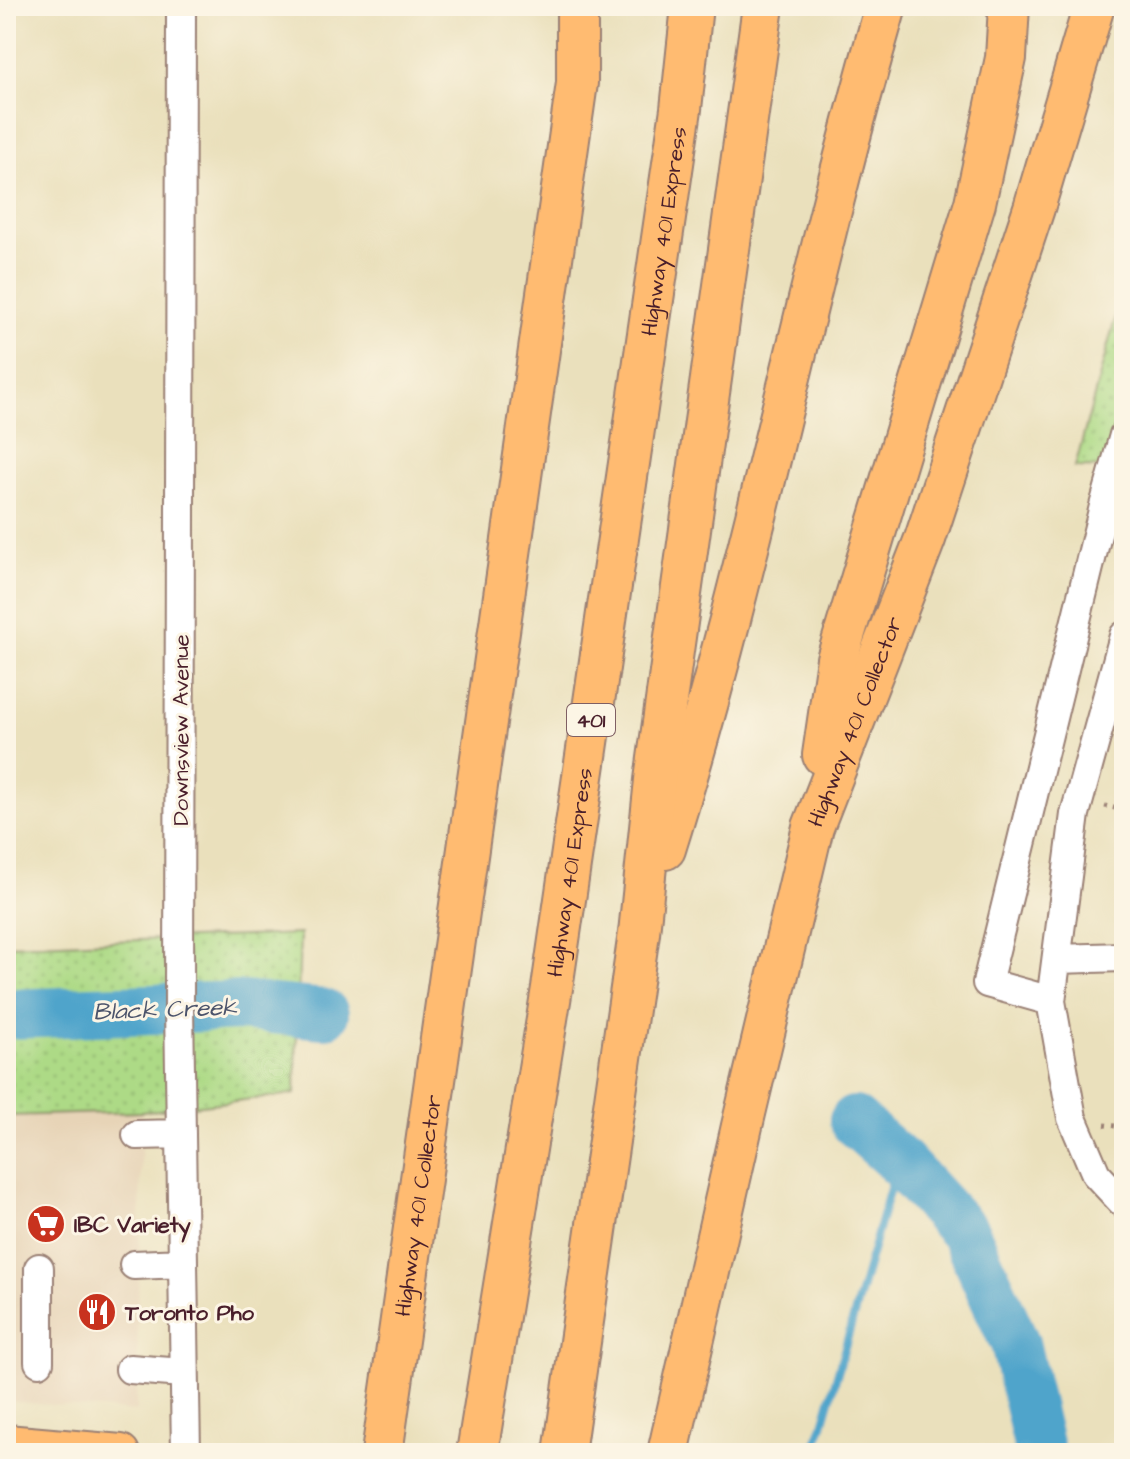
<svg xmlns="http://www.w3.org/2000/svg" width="1130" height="1459" viewBox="0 0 1130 1459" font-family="'Architects Daughter',sans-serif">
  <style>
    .built { fill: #e7d4b7 }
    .park { fill: url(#park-dots); stroke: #7c7c58; stroke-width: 2 }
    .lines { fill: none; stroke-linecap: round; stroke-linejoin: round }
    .stream { stroke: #4fa4cb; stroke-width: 8 }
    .river { stroke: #4fa4cb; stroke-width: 50 }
    .minor-casing { stroke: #9a8074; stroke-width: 32 }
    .major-casing { stroke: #9a8074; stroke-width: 40 }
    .highway-casing { stroke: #9a8074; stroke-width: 44 }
    .path { stroke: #9a8074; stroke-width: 5; stroke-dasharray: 2 6; stroke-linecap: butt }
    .minor { stroke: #fff; stroke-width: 28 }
    .major { stroke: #ffbb71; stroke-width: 36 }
    .highway { stroke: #ffbb71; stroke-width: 40 }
    .labels { text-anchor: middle; stroke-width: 6; stroke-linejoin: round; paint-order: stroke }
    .shield { fill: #fcf5e5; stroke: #7f5f63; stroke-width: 2 }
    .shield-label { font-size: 20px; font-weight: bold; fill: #4a1f2b }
    .street-label { font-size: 22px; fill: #4a1f2b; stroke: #fcf5e5 }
    .poi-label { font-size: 22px; font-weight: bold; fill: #4a1f2b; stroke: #fcf5e5; text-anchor: start }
    .water-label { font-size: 24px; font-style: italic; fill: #4c546b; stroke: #fcf5e5 }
  </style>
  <defs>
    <pattern id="park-dots" width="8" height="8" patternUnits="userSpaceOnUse" patternTransform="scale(2)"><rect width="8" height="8" fill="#adda86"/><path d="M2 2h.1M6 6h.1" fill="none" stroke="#96bb74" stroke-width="1.8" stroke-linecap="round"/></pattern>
  </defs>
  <rect width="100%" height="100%" fill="#fcf5e5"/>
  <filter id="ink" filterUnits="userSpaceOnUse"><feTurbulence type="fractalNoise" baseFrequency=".0125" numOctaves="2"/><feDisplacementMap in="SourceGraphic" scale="16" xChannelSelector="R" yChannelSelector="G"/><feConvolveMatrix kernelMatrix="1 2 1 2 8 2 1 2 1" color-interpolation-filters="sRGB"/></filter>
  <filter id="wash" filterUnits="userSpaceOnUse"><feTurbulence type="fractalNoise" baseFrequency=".006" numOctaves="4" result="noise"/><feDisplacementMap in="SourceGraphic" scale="32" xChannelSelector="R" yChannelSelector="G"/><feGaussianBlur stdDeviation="1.8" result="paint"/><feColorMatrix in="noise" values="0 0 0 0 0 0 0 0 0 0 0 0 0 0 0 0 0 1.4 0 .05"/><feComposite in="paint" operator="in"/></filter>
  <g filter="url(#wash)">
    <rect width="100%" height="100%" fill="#eae0bc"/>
    <!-- built -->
    <path class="built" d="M 142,1112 L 136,1412 L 6,1401 L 6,1116 Z"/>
    <!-- park -->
    <path class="park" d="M 1124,286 L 1124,468 L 1075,467 Z
      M 300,934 L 295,1094 L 142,1112 L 6,1116 L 6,945 Z"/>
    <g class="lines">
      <!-- stream -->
      <path class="stream" d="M 812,1453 L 822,1428 L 898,1160"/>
      <!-- river -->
      <path class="river" d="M 6,1014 L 242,1006 L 324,1014
        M 854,1121 L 898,1160 L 965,1233 L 1015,1343 L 1040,1453"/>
    </g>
  </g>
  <g filter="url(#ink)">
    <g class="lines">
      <!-- minor casing -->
      <g class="minor-casing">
        <path id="minor" d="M 181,6 L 179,1007 L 186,1453
          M 1124,435 L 1104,506 L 1124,511
          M 1124,636 L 1075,814 L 1051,1001 L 1072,1118 L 1096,1174 L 1124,1204
          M 1057,959 L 1124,957
          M 1051,1001 L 987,983 L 1104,506
          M 137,1135 L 181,1134
          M 134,1265 L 183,1263
          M 39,1362 L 39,1268
          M 130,1369 L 184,1373"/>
      </g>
      <!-- major casing -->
      <g class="major-casing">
        <path id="major" d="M 6,1443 L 121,1453"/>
      </g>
      <!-- highway casing -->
      <g class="highway-casing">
        <g id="highway">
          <path d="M 823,755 L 837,659 L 975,203 L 1006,58 L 1009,6"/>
          <path d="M 665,849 C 752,571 805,285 886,6"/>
          <path id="s1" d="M 382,1453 L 577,83 L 577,6"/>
          <path id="s2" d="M 477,1453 L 552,988 L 681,109 L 692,6"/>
          <path d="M 564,1453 L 639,933 L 655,780 L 763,6"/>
          <path id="s3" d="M 668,1453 L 742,1126 L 813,827 L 925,539 L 1034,208 L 1094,6"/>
        </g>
      </g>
      <!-- path -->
      <path class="path" d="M 1105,806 L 1124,810
        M 1121,931 L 1124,896
        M 1122,984 L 1124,1003
        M 1105,1125 L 1124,1127"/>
      <!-- minor -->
      <use href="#minor" class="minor"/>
      <!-- major -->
      <use href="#major" class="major"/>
      <!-- highway -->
      <use href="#highway" class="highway"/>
    </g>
  </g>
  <!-- icons -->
  <defs>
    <g id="supermarket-disc" transform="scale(2)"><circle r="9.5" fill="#c8321e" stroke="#fcf5e5"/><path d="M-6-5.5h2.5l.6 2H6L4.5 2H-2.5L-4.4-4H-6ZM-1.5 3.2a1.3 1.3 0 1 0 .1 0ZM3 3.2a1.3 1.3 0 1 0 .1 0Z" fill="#fff"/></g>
    <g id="restaurant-disc" transform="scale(2)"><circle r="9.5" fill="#c8321e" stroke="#fcf5e5"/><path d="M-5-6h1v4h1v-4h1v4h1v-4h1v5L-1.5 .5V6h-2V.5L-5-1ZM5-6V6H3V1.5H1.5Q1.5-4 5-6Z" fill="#fff"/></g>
  </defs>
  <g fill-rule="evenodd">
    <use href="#supermarket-disc" x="46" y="1224"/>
    <use href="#restaurant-disc" x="97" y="1312"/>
  </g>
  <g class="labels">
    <!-- shield labels -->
    <rect class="shield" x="567" y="704" width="48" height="32" rx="6"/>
    <g class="shield-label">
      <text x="591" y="727">401</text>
    </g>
    <!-- street labels -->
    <g class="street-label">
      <text dy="8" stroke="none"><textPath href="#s2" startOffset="1236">Highway 401 Express</textPath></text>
      <text dy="8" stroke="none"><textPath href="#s3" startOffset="756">Highway 401 Collector</textPath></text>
      <text transform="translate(180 730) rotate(-90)" y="8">Downsview Avenue</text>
      <text dy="8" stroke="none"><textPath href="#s2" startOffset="588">Highway 401 Express</textPath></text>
      <text dy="8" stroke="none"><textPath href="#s1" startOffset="250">Highway 401 Collector</textPath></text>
    </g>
    <!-- poi labels -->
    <g class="poi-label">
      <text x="74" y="1232">IBC Variety</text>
      <text x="125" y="1320">Toronto Pho</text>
    </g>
    <!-- water labels -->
    <g class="water-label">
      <text transform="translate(165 1009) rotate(-2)" y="8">Black Creek</text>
    </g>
  </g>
  <!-- margin -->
  <rect width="1130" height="1459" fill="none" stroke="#fcf5e5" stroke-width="32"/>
</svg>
